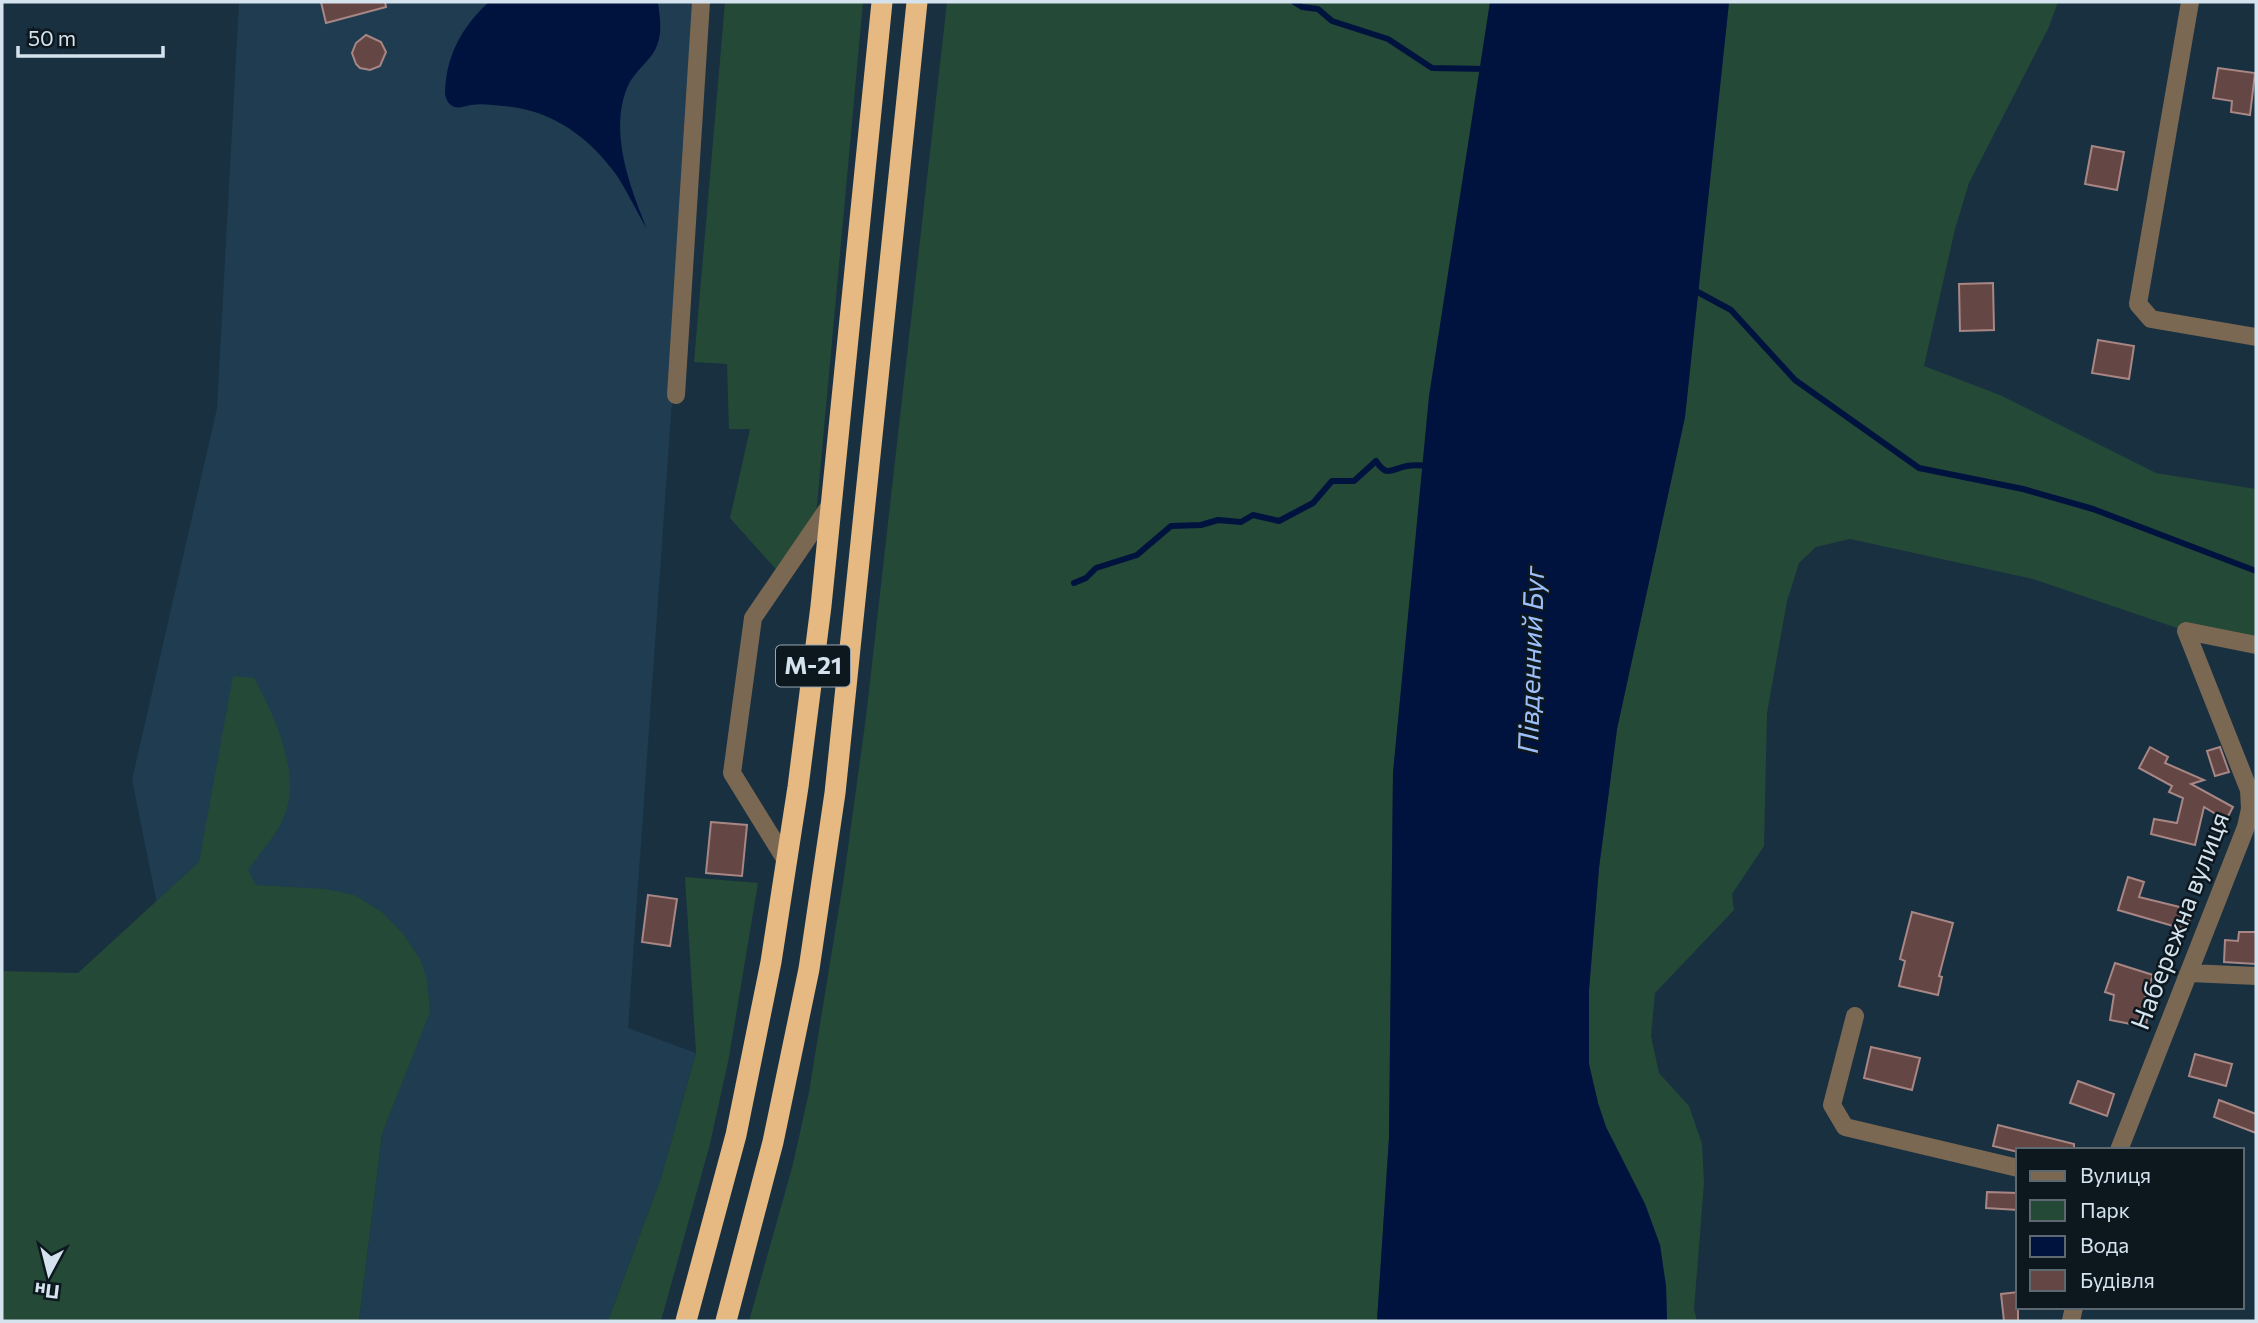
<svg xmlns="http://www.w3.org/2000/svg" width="2258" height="1323" viewBox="0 0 2258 1323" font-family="Commissioner,sans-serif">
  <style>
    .built { fill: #1f3c51 }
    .green { fill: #244936 }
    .water { fill: #00133f }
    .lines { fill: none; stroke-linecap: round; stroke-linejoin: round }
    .stream { stroke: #00133f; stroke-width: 6 }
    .building { fill: #644645; stroke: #a88684; stroke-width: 2 }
    .minor { stroke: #7a6852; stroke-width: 18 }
    .highway { stroke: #e5b981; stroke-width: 21 }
    .labels { text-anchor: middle; stroke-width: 5; stroke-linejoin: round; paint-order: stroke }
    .shield { fill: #0d171e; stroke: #99a6b0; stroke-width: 2 }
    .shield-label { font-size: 24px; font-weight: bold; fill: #d5e3ee }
    .street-label { font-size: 26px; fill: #d5e3ee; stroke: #0d171e }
    .water-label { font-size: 28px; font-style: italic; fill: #9dc0fc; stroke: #0d171e }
  </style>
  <rect width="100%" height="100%" fill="#193041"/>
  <!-- built -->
  <path class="built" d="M 239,2 L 700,2 L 628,1028 L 696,1053 L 661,1178 L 608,1321 L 359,1321 L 382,1134 L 429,1012 L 175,992 L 132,780 L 217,408 Z"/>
  <!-- green -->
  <path class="green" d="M 725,2 L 863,2 L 815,527 L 782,576 L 730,518 L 750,429 L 729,429 L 727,364 L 694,362 Z
    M 947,2 L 1490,2 L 1427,424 L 1393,773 L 1389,1138 L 1377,1321 L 749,1321 L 793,1164 L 809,1092 L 844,877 L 866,717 Z
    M 1729,2 L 2058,2 L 2048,29 L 1969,183 L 1955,229 L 1924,366 L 2000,395 L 2156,473 L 2256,489 L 2256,645 L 2186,631 L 2033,579 L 1850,539 L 1816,547 L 1799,563 L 1787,601 L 1767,713 L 1764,846 L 1732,894 L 1734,910 L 1655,993 L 1651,1036 L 1659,1073 L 1689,1106 L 1702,1144 L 1704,1183 L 1694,1309 L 1697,1321 L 1667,1321 L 1666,1286 L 1660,1245 L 1645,1204 L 1606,1127 L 1598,1103 L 1589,1064 L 1589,990 L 1599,868 L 1617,729 L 1685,417 Z
    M 233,676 L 254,678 C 275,717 304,778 282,821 C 274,838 259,854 248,870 L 256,885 L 326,889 L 354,895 L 382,912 L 404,935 L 420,959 L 427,980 L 430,1012 L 382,1134 L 359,1321 L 2,1321 L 2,971 L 78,973 L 199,862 Z
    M 685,877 L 758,883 L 729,1057 L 710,1144 L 661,1321 L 608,1321 L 661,1178 L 696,1053 Z"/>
  <!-- water -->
  <path class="water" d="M 489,2 L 658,2 C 661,25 664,44 646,62 C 639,70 631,78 627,88 C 609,133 630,187 647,229 C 636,211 627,190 615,173 C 588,136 550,109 503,106 C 494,105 481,103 471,105 C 463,106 458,110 451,105 C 443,99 445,89 446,80 C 450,48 466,23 489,2 Z
    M 1490,2 L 1729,2 L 1685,417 L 1617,729 L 1599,868 L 1589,990 L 1589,1064 L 1598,1103 L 1606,1127 L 1645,1204 L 1660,1245 L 1666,1286 L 1667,1321 L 1377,1321 L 1389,1138 L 1393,773 L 1429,396 Z"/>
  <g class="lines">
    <!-- stream -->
    <path class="stream" d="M 1294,2 L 1302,7 L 1318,9 L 1332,21 L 1388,39 L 1432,68 L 1488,69
      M 1694,290 L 1731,310 L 1795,380 L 1919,468 L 2023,489 L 2093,509 L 2256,571
      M 1074,583 L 1086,578 L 1096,568 L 1137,555 L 1171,526 L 1201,525 L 1218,520 L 1241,522 L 1253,515 L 1279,521 L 1313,503 L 1332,481 L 1354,481 L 1376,461 C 1388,479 1392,468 1407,466 C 1414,464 1424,466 1431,466"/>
  </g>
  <!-- building -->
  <path class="building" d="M 321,2 L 385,2 L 386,7 L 326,23 Z
    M 366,35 L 381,42 L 386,52 L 380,66 L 370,70 L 360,68 L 356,64 L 352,53 L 356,43 Z
    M 2218,68 L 2255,73 L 2250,115 L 2231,112 L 2232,101 L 2213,98 Z
    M 2092,146 L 2124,152 L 2117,190 L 2085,184 Z
    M 1993,283 L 1994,330 L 1960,331 L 1959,284 Z
    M 2098,340 L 2134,346 L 2129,379 L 2092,373 Z
    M 2150,747 L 2168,757 L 2165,763 L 2204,780 L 2191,784 L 2233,807 L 2226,820 L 2204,807 L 2195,845 L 2151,834 L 2154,819 L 2177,823 L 2183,798 L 2169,792 L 2172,786 L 2139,768 Z
    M 2220,747 L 2229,772 L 2215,776 L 2207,751 Z
    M 711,822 L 747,825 L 742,876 L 706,873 Z
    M 2128,877 L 2144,882 L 2139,897 L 2192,910 L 2187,930 L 2118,910 Z
    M 648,895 L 677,899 L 670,946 L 642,942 Z
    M 1912,912 L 1953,923 L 1939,976 L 1942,977 L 1938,995 L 1899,986 L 1905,961 L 1900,959 Z
    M 2239,932 L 2256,932 L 2256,964 L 2224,962 L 2225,940 L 2238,941 Z
    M 2115,963 L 2153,975 L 2141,1010 L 2148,1012 L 2146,1027 L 2110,1020 L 2114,995 L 2105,992 Z
    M 1871,1047 L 1920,1058 L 1912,1090 L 1864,1078 Z
    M 2195,1054 L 2232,1064 L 2226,1086 L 2189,1076 Z
    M 2078,1081 L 2114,1094 L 2107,1116 L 2070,1103 Z
    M 2219,1100 L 2256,1114 L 2256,1133 L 2214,1117 Z
    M 1998,1125 L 2074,1144 L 2074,1150 L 2018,1150 L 2018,1152 L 1993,1146 Z
    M 1987,1192 L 2018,1193 L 2018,1210 L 1986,1208 Z
    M 2018,1292 L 2018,1321 L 2004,1321 L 2001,1294 Z"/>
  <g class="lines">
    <!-- minor -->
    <path class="minor" d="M 2190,2 L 2138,304 L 2151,319 L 2256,337
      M 676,395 L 701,2
      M 2186,631 L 2256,645
      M 787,862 L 732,773 L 753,618 L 831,504
      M 2190,973 L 2256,976
      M 1855,1016 L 1832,1105 L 1845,1127 L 2018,1168
      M 2119,1150 L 2246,827 L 2250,809 L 2249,790 L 2186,631
      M 2071,1321 L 2074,1307"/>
    <!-- highway -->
    <path class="highway" d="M 686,1321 L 736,1135 L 771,962 L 798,787 L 821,606 L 882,2
      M 726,1321 L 773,1142 L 809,969 L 835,793 L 917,2"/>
  </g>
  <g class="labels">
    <!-- shield labels -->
    <rect class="shield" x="776" y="645.5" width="74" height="41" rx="5"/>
    <g class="shield-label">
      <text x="813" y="674">М-21</text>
    </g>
    <!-- street labels -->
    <g class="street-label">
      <text transform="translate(2180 921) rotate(-69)" y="9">Набережна вулиця</text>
    </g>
    <!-- water labels -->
    <g class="water-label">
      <text transform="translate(1531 660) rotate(-88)" y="10">Південний Буг</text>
    </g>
  </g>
  <!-- border -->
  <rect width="2258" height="1323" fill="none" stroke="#d5e3ee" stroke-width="7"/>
  <!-- legend -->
  <rect x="2016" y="1148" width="228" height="161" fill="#0d171e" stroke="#5d6971" stroke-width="2"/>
  <rect x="2030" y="1171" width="35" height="10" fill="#7a6852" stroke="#5d6971" stroke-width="2"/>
  <text x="2080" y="1183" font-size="21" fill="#d5e3ee">Вулиця</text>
  <rect x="2030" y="1200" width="35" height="21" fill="#244936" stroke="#5d6971" stroke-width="2"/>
  <text x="2080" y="1218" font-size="21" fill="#d5e3ee">Парк</text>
  <rect x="2030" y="1236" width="35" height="21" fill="#00133f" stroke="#5d6971" stroke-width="2"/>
  <text x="2080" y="1253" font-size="21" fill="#d5e3ee">Вода</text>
  <rect x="2030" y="1270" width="35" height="21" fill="#644645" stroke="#5d6971" stroke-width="2"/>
  <text x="2080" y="1288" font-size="21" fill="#d5e3ee">Будівля</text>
  <!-- north arrow -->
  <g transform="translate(49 1274) rotate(187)" stroke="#0d171e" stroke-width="5" paint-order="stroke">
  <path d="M0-5L12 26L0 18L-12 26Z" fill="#d5e3ee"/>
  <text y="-10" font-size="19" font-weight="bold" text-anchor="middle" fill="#d5e3ee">Пн</text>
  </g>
  <!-- scale -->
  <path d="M18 46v10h145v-10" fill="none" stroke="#d5e3ee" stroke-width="3.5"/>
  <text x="28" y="46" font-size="21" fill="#d5e3ee" stroke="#0d171e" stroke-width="5" paint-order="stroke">50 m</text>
</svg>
